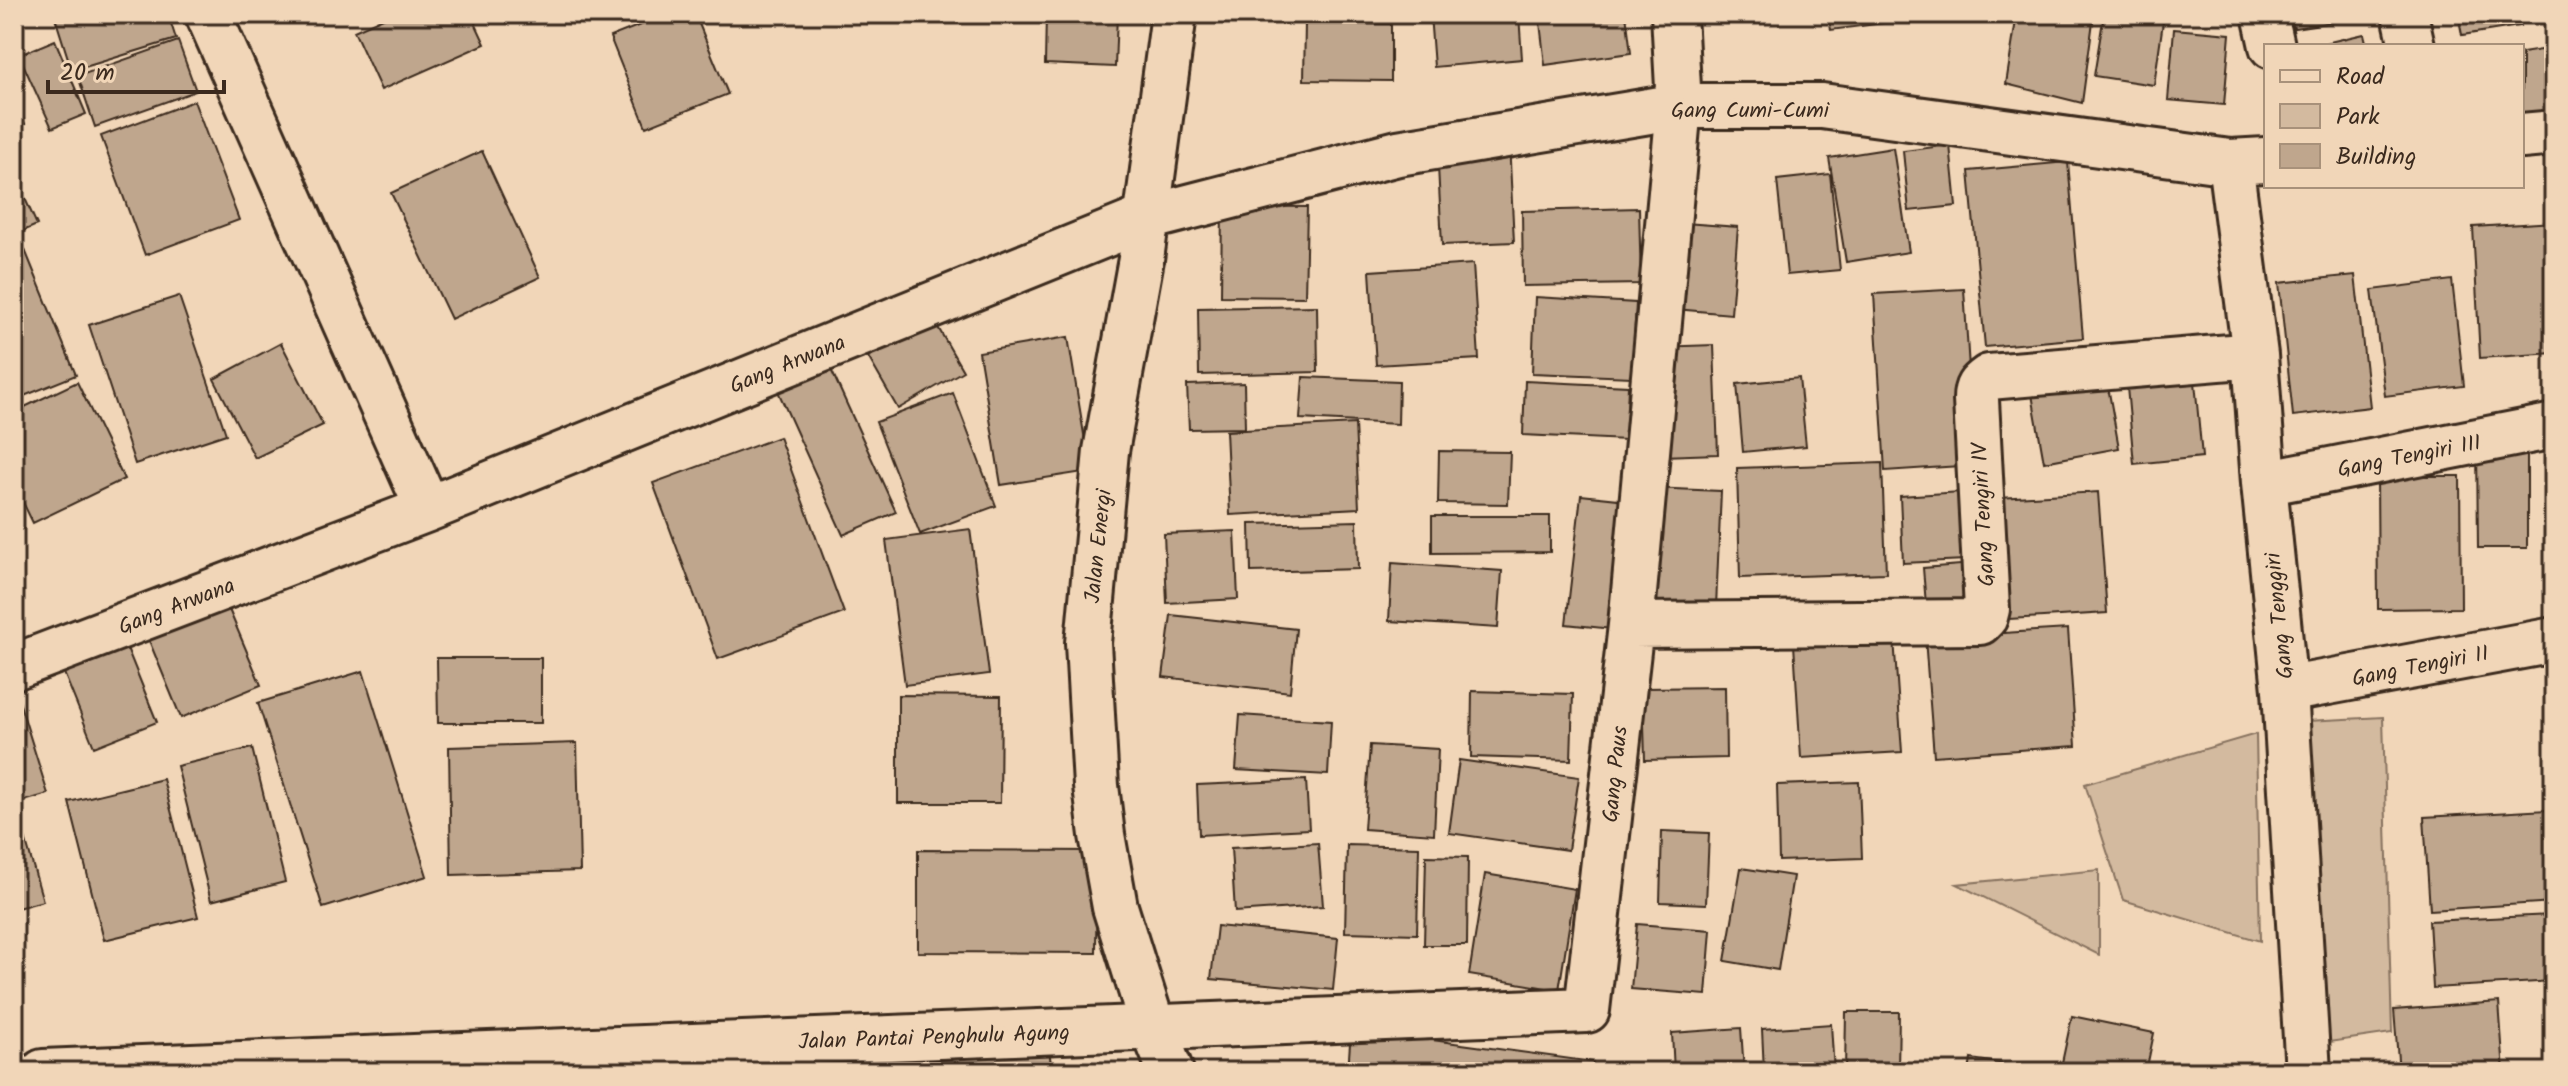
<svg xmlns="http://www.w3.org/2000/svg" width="2568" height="1086" viewBox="0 0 2568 1086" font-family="Kalam,sans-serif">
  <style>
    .green { fill: #d3ba9f; stroke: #87725e; stroke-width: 2 }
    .building { fill: #bfa68d; stroke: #3b2a1e; stroke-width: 2 }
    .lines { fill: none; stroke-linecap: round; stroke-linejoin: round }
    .minor-casing { stroke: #3b2a1e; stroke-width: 50 }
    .trunk-casing { stroke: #3b2a1e; stroke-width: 50 }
    .minor { stroke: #f1d6b8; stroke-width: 44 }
    .trunk { stroke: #f1d6b8; stroke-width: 44 }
    .labels { text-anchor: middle; stroke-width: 8; stroke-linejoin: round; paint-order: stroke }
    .street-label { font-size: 22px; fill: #3b2a1e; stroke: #f1d6b8 }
  </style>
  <rect width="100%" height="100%" fill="#f1d6b8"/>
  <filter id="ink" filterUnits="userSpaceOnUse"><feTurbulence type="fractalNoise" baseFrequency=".0125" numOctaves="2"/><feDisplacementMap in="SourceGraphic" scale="16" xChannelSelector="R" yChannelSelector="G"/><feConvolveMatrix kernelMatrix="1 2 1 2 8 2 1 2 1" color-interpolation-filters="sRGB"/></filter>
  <g filter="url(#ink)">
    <!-- green -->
    <path class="green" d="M 2383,717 L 2392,1033 L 2322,1043 L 2307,721 Z
      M 2256,734 L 2260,941 L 2123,900 L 2085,784 Z
      M 2099,870 L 2099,955 L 1957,884 Z"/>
    <!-- building -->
    <path class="building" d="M 54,14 L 168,14 L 176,39 L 72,71 Z
      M 392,14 L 471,14 L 485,44 L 381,90 L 354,31 Z
      M 668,14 L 695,14 L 728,94 L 646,127 L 610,37 Z
      M 1046,14 L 1117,14 L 1115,67 L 1045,64 Z
      M 1430,14 L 1519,14 L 1522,59 L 1434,67 Z
      M 1539,14 L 1626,14 L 1631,53 L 1545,65 Z
      M 1828,14 L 1890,14 L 1892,22 L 1831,30 Z
      M 1913,14 L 1956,14 L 1957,17 L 1913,19 Z
      M 2017,14 L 2094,14 L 2082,103 L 2006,84 Z
      M 2104,14 L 2164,15 L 2154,85 L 2094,76 Z
      M 2291,14 L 2366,14 L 2366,17 L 2294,28 Z
      M 2458,14 L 2518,14 L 2520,26 L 2462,35 Z
      M 1305,23 L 1391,24 L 1391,81 L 1304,80 Z
      M 2174,29 L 2230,34 L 2224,105 L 2168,100 Z
      M 2364,34 L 2367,46 L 2325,46 L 2325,43 Z
      M 55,40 L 86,114 L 52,128 L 19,55 Z
      M 178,41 L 196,91 L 95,127 L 78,76 Z
      M 2554,48 L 2554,119 L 2522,123 L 2522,53 Z
      M 14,95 L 25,124 L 14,128 Z
      M 194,101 L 239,220 L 145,255 L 101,136 Z
      M 1509,142 L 1514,242 L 1442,245 L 1437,146 Z
      M 1950,145 L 1956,206 L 1909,211 L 1903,151 Z
      M 1893,148 L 1909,252 L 1846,262 L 1829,158 Z
      M 482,151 L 540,277 L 451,319 L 391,193 Z
      M 2068,162 L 2083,338 L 1985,347 L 1969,171 Z
      M 14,174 L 37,225 L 14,235 Z
      M 1830,174 L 1840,270 L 1787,275 L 1777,180 Z
      M 1222,206 L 1307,207 L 1305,297 L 1221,296 Z
      M 1639,208 L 1641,284 L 1523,286 L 1522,211 Z
      M 1671,222 L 1738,227 L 1731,314 L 1664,308 Z
      M 2554,222 L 2554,353 L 2480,358 L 2473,227 Z
      M 23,245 L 76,375 L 14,400 L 14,249 Z
      M 1473,264 L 1479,359 L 1376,365 L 1370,271 Z
      M 2355,275 L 2370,407 L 2293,416 L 2279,283 Z
      M 2452,280 L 2464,386 L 2385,396 L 2372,290 Z
      M 1964,289 L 1975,465 L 1885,471 L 1874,294 Z
      M 179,296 L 226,434 L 135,464 L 89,325 Z
      M 1535,297 L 1636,303 L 1632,377 L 1532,373 Z
      M 1317,306 L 1318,372 L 1199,375 L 1198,308 Z
      M 928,310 L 963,371 L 898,409 L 863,348 Z
      M 1068,337 L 1090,471 L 1001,485 L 979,352 Z
      M 281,343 L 323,425 L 255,458 L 214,379 Z
      M 1714,345 L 1718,454 L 1662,456 L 1658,347 Z
      M 829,365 L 896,512 L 843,535 L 777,389 Z
      M 2105,370 L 2119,448 L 2044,462 L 2030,383 Z
      M 2194,371 L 2202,457 L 2134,464 L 2126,376 Z
      M 1303,377 L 1399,381 L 1398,424 L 1300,419 Z
      M 1799,378 L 1806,446 L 1743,452 L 1737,384 Z
      M 1525,381 L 1628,386 L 1626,440 L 1523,435 Z
      M 77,382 L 124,479 L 33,523 L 14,484 L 14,412 Z
      M 1244,383 L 1245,428 L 1189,429 L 1187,385 Z
      M 953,393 L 996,506 L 920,534 L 876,422 Z
      M 1355,424 L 1359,508 L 1230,515 L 1226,431 Z
      M 779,437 L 844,613 L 718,659 L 653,483 Z
      M 2527,443 L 2527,548 L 2478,548 L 2477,444 Z
      M 1439,451 L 1510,452 L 1508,504 L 1438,503 Z
      M 1882,463 L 1886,573 L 1740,578 L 1737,468 Z
      M 2377,476 L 2460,476 L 2461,608 L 2378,609 Z
      M 1650,488 L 1721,491 L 1716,607 L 1645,604 Z
      M 1961,492 L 1965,560 L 1903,563 L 1900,496 Z
      M 2098,492 L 2107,613 L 2009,619 L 2000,498 Z
      M 1581,495 L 1627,500 L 1612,629 L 1566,624 Z
      M 1432,516 L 1550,516 L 1550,552 L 1432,553 Z
      M 1357,521 L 1358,569 L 1251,572 L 1250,524 Z
      M 970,529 L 989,674 L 905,685 L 886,540 Z
      M 1235,531 L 1238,599 L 1167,603 L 1164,534 Z
      M 1392,563 L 1502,571 L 1498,628 L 1389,621 Z
      M 1973,564 L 1976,613 L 1927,617 L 1923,568 Z
      M 222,593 L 261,685 L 181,718 L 143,626 Z
      M 1171,615 L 1296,629 L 1290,692 L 1163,677 Z
      M 2068,629 L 2076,746 L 1934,756 L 1925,638 Z
      M 121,633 L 157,722 L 94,747 L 58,658 Z
      M 1894,638 L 1902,752 L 1801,758 L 1794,644 Z
      M 437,658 L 541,658 L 541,723 L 438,723 Z
      M 363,671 L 427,876 L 323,908 L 258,703 Z
      M 14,685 L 48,794 L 14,804 Z
      M 1725,687 L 1726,758 L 1645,760 L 1643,688 Z
      M 1472,691 L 1573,694 L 1571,760 L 1471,757 Z
      M 898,695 L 1001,696 L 1000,803 L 898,803 Z
      M 1240,715 L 1331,721 L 1328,775 L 1236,770 Z
      M 577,743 L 580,871 L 451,875 L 449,747 Z
      M 1370,745 L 1438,749 L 1434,834 L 1364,829 Z
      M 252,748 L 285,882 L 211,901 L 177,766 Z
      M 1459,760 L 1579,777 L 1568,850 L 1449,833 Z
      M 163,779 L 198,917 L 104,940 L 69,802 Z
      M 1306,780 L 1309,829 L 1199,835 L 1197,785 Z
      M 1859,782 L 1862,858 L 1779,861 L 1777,785 Z
      M 17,810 L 43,901 L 14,909 L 14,811 Z
      M 2547,810 L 2553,902 L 2430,910 L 2424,817 Z
      M 1662,831 L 1709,833 L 1706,904 L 1660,902 Z
      M 1318,843 L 1323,906 L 1235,912 L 1231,848 Z
      M 1347,845 L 1419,847 L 1417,934 L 1345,932 Z
      M 918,850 L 1097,851 L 1096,953 L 918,952 Z
      M 1426,856 L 1468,857 L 1467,945 L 1424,945 Z
      M 1741,868 L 1793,876 L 1778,970 L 1725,961 Z
      M 1485,874 L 1575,889 L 1559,990 L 1469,975 Z
      M 2553,915 L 2554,981 L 2433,988 L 2429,921 Z
      M 1637,924 L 1711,930 L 1706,995 L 1631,989 Z
      M 1217,926 L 1338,938 L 1333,990 L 1211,979 Z
      M 2499,1002 L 2504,1072 L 2399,1072 L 2394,1010 Z
      M 1846,1012 L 1899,1012 L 1898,1072 L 1845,1072 Z
      M 2072,1016 L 2154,1033 L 2146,1072 L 2060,1072 Z
      M 1831,1024 L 1834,1072 L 1764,1072 L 1762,1029 Z
      M 1741,1028 L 1744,1072 L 1674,1072 L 1672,1033 Z
      M 1351,1029 L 1593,1062 L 1592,1072 L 1348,1072 Z
      M 1049,1049 L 1052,1072 L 902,1072 L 901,1065 Z
      M 857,1052 L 865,1072 L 805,1072 Z
      M 1971,1059 L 2055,1071 L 2055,1072 L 1969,1072 Z"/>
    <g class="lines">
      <!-- minor casing -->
      <g class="minor-casing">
        <path id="minor" d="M 208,14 L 428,509
          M 2265,14 L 2272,46
          M 2405,14 L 2412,46
          M 2522,136 L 2554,133
          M 2230,162 L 2255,355 L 2264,483 L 2285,690 L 2308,1072
          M 2264,483 L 2554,426
          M 1631,625 L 1980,622 L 1985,617 L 1987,609 L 1976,400 C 1976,387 1979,384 1989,377 L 2255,355
          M 14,667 L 428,509 L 1146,218 L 1398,153 L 1679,106 L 1822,106 L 2230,162 L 2266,160
          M 2285,690 L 2554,640
          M 43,1072 L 1587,1010 L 1631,625 L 1679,106 L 1674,14"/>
      </g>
      <!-- trunk casing -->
      <g class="trunk-casing">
        <path id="trunk" d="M 1171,1072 L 1153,1028 L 1115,907 L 1102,835 L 1096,786 L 1088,643 L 1106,451 L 1141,259 L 1174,14"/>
      </g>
      <!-- minor -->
      <use href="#minor" class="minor"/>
      <!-- trunk -->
      <use href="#trunk" class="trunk"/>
    </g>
  </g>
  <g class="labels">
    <!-- street labels -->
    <g class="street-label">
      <text x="1750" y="117">Gang Cumi-Cumi</text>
      <text transform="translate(787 363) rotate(-22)" y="8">Gang Arwana</text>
      <text transform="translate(2409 455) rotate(-11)" y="8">Gang Tengiri III</text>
      <text transform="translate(1982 515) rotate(-93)" y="8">Gang Tengiri IV</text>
      <text transform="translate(1097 546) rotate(-84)" y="8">Jalan Energi</text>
      <text transform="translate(176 605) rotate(-21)" y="8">Gang Arwana</text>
      <text transform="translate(2278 616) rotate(-96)" y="8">Gang Tenggiri</text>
      <text transform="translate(2420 665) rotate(-11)" y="8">Gang Tengiri II</text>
      <text transform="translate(1614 774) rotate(-84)" y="8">Gang Paus</text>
      <text transform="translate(934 1036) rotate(-2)" y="8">Jalan Pantai Penghulu Agung</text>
    </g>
  </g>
  <!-- margin -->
  <rect width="2568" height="1086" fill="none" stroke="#f1d6b8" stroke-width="48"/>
  <rect x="24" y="24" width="2520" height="1038" fill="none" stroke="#3b2a1e" stroke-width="3" filter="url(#ink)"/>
  <!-- legend -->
  <rect x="2264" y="44" width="260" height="144" fill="#f1d6b8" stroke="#a8917a" stroke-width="2"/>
  <rect x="2280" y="70" width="40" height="12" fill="#f1d6b8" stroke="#a8917a" stroke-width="2"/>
  <text x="2336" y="84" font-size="24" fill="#3b2a1e">Road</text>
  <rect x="2280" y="104" width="40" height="24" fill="#d3ba9f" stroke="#a8917a" stroke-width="2"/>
  <text x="2336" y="124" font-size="24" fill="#3b2a1e">Park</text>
  <rect x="2280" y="144" width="40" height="24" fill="#bfa68d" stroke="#a8917a" stroke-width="2"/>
  <text x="2336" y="164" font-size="24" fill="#3b2a1e">Building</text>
  <!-- scale -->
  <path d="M48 80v12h176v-12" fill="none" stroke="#3b2a1e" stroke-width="4"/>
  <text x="60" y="80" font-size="24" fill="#3b2a1e" stroke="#f1d6b8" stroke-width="6" paint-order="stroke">20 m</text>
</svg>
